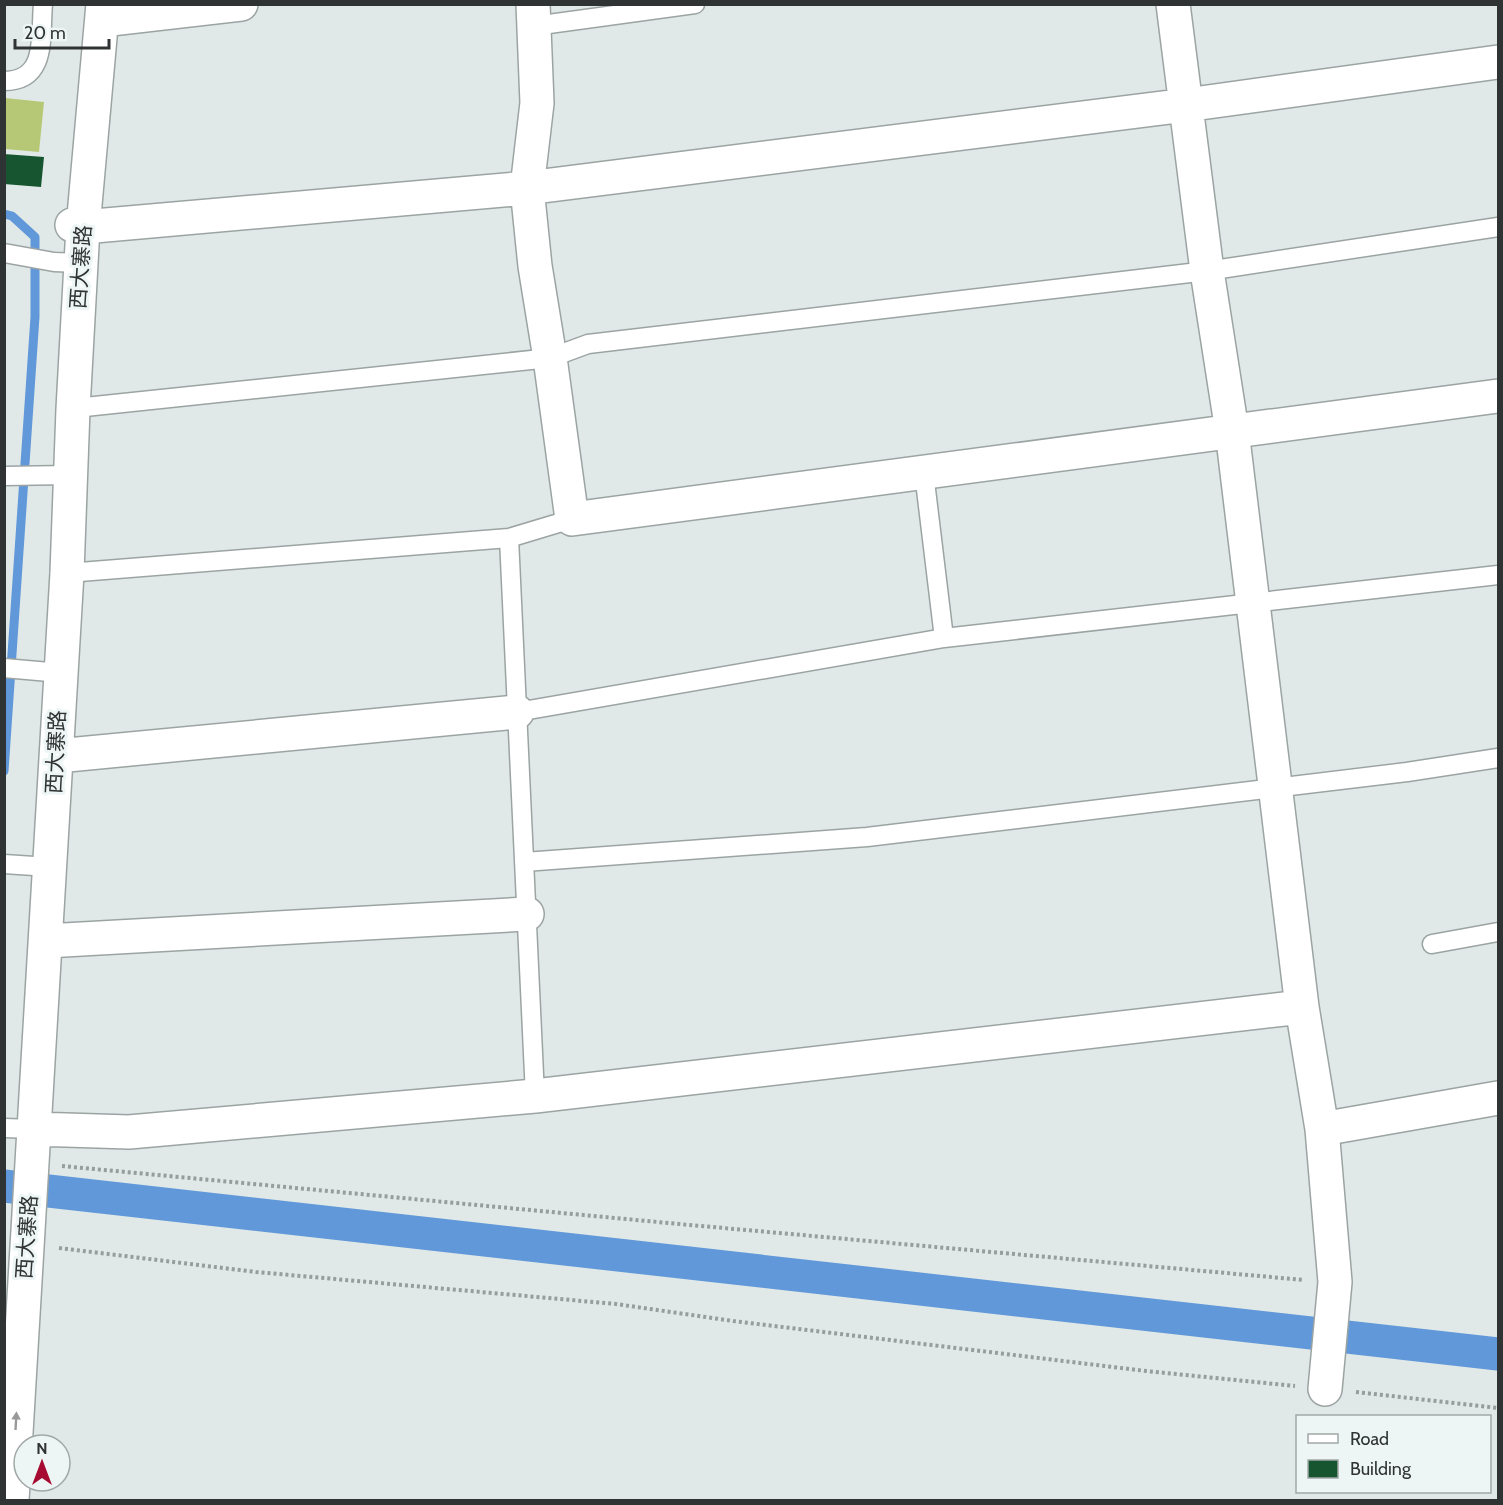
<svg xmlns="http://www.w3.org/2000/svg" width="1503" height="1505" viewBox="0 0 1503 1505" font-family="Cabin,'Noto Sans SC',sans-serif">
  <style>
    .green { fill: #b6c876 }
    .lines { fill: none; stroke-linecap: round; stroke-linejoin: round }
    .stream { stroke: #6198d9; stroke-width: 9 }
    .canal { stroke: #6198d9; stroke-width: 33 }
    .building { fill: #16552f }
    .service-casing { stroke: #9ca4a3; stroke-width: 21 }
    .minor-casing { stroke: #9ca4a3; stroke-width: 36 }
    .path { stroke: #969d9b; stroke-width: 4; stroke-dasharray: 3 3; stroke-linecap: butt }
    .service { stroke: #fff; stroke-width: 18 }
    .minor { stroke: #fff; stroke-width: 33 }
    .oneway { fill: #989999 }
    .labels { text-anchor: middle; stroke-width: 6; stroke-linejoin: round; paint-order: stroke }
    .street-label { font-size: 21px; fill: #303333; stroke: #edf6f5 }
  </style>
  <rect width="100%" height="100%" fill="#e0e9e7"/>
  <!-- green -->
  <path class="green" d="M 5,98 L 44,102 L 39,152 L 5,149 Z"/>
  <g class="lines">
    <!-- stream -->
    <path class="stream" d="M 4,214 L 12,216 L 35,237 L 35,317 L 4,771"/>
    <!-- canal -->
    <path class="canal" d="M 4,1186 L 1498,1354"/>
  </g>
  <!-- building -->
  <path class="building" d="M 4,154 L 44,157 L 41,187 L 4,184 Z"/>
  <g class="lines">
    <!-- service casing -->
    <g class="service-casing">
      <path id="service" d="M 534,26 L 695,4
        M 4,81 C 48,81 40,36 43,4
        M 4,253 L 54,262 L 81,263
        M 66,409 L 550,358 L 588,344 L 1207,271 L 1498,227
        M 924,473 L 944,638
        M 4,476 L 70,475
        M 509,538 L 535,1096
        M 67,573 L 509,538 L 572,519
        M 4,668 L 61,673
        M 517,712 L 944,638 L 1498,575
        M 524,862 L 867,837 L 1407,772 L 1498,758
        M 4,864 L 49,867
        M 1432,944 L 1498,932
        M 4,1128 L 34,1129"/>
    </g>
    <!-- minor casing -->
    <g class="minor-casing">
      <path id="minor" d="M 533,4 L 537,103 L 527,188 L 535,266 L 550,358 L 572,519 L 1498,396
        M 1173,4 L 1207,271 L 1232,431 L 1302,1007 L 1322,1129 L 1335,1282 L 1325,1389
        M 102,20 L 241,4
        M 72,225 L 83,227 L 527,188 L 1186,105 L 1498,62
        M 57,756 L 517,712
        M 46,941 L 527,914
        M 34,1129 L 129,1132 L 535,1096 L 1302,1007
        M 1322,1129 L 1498,1098
        M 12,1500 L 67,573 L 73,409 L 83,227 L 103,4"/>
    </g>
    <!-- path -->
    <path class="path" d="M 62,1166 L 679,1224 L 1304,1280
      M 59,1248 L 256,1272 L 616,1304 L 733,1321 L 1146,1371 L 1295,1386
      M 1356,1392 L 1498,1408"/>
    <!-- service -->
    <use href="#service" class="service"/>
    <!-- minor -->
    <use href="#minor" class="minor"/>
  </g>
  <!-- one-way arrows -->
  <defs><path id="oneway-solid" d="M-6-.8H1V-3.2L6.5 0L1 3.2V.8H-6Z" transform="scale(1.5)"/></defs>
  <use class="oneway" href="#oneway-solid" transform="translate(16 1421) rotate(-87)"/>
  <g class="labels">
    <!-- street labels -->
    <g class="street-label">
      <text transform="translate(81 267) rotate(-86)" y="7">西大寨路</text>
      <text transform="translate(56 752) rotate(-87)" y="7">西大寨路</text>
      <text transform="translate(27 1237) rotate(-86)" y="7">西大寨路</text>
    </g>
  </g>
  <!-- border -->
  <rect width="1503" height="1505" fill="none" stroke="#303333" stroke-width="12"/>
  <!-- legend -->
  <rect x="1296" y="1415" width="195" height="78" fill="#edf6f5" stroke="#a1a8a7" stroke-width="1.5"/>
  <rect x="1308" y="1434" width="30" height="9" fill="#ffffff" stroke="#a1a8a7" stroke-width="1.5"/>
  <text x="1350" y="1445" font-size="18" fill="#303333">Road</text>
  <rect x="1308" y="1460" width="30" height="18" fill="#16552f" stroke="#a1a8a7" stroke-width="1.5"/>
  <text x="1350" y="1475" font-size="18" fill="#303333">Building</text>
  <!-- north arrow -->
  <g transform="translate(42 1463)"><circle r="28" fill="#edf6f5" stroke="#a1a8a7" stroke-width="1.5"/>
  <path d="M0-4.5L10 22L0 15L-10 22Z" fill="#a60c31"/>
  <text y="-9" font-size="16" font-weight="bold" text-anchor="middle" fill="#303333">N</text>
  </g>
  <!-- scale -->
  <path d="M15 39v9h94v-9" fill="none" stroke="#303333" stroke-width="3"/>
  <text x="24" y="39" font-size="18" fill="#303333" stroke="#edf6f5" stroke-width="4.5" paint-order="stroke">20 m</text>
</svg>
